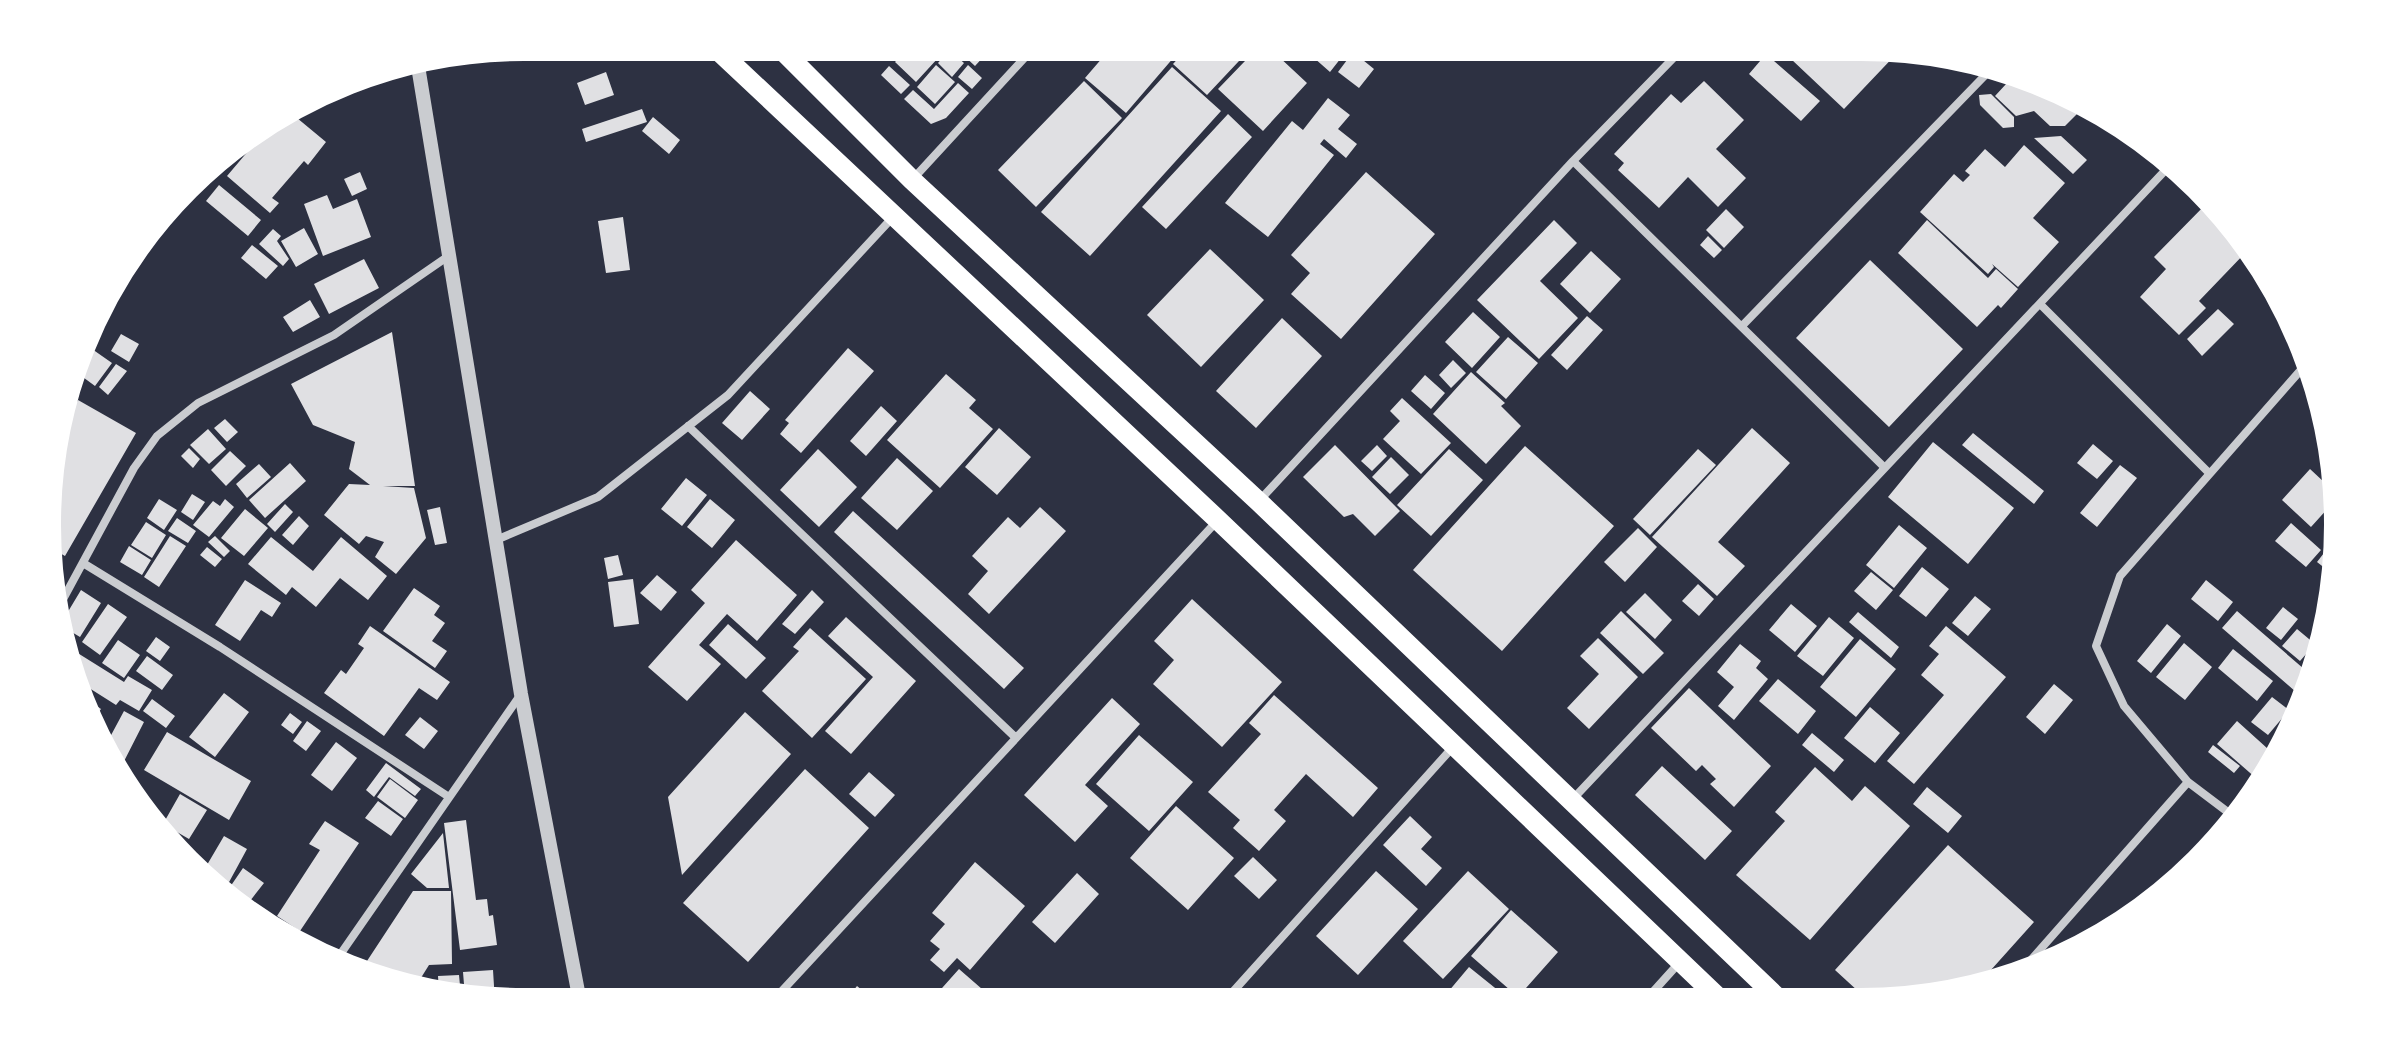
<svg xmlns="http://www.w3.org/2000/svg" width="2385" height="1049" viewBox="0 0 2385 1049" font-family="'IBM Plex Serif',serif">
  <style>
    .building { fill: #e0e0e3 }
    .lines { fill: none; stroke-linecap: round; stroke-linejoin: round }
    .minor { stroke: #caccd0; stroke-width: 8 }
    .tertiary { stroke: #caccd0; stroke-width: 14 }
    .primary { stroke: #fff; stroke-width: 20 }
    .rim { fill: none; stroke: #fff; stroke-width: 10 }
  </style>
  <rect width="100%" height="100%" fill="#2d3142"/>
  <!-- building -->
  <path class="building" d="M 524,42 L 567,42 L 567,43 L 538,51 L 537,47 L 512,54 L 509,45 Z
    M 872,42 L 908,42 L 891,60 Z
    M 913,42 L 946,42 L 950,45 L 916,82 L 895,62 Z
    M 949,42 L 997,42 L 975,66 Z
    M 1116,42 L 1187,42 L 1126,113 L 1085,78 Z
    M 1193,42 L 1219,42 L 1239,61 L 1207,95 L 1173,64 Z
    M 1229,42 L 1263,42 L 1307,83 L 1263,131 L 1218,89 L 1245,61 L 1227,44 Z
    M 1312,42 L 1340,42 L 1348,49 L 1330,72 L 1305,50 Z
    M 1773,42 L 1861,42 L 1901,49 L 1844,109 Z
    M 949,50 L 964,63 L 952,77 L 938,63 Z
    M 1353,52 L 1374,69 L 1359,88 L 1338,72 Z
    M 1766,54 L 1820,101 L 1801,121 L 1749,74 Z
    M 936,65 L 955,82 L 935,104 L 917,87 Z
    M 968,65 L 982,78 L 972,89 L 958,77 Z
    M 889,66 L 910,85 L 901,94 L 881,75 Z
    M 1172,67 L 1221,111 L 1090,256 L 1041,212 Z
    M 2019,70 L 2032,77 L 2084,107 L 2065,126 L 2050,126 L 2034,111 L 2016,116 L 1995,96 Z
    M 606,72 L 614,95 L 585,105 L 577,83 Z
    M 1084,81 L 1122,118 L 1036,207 L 998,170 Z
    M 1704,81 L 1744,120 L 1716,149 L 1746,178 L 1718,207 L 1688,177 L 1659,208 L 1618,170 L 1624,163 L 1614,154 L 1671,94 L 1681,103 Z
    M 958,83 L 969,93 L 946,118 L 931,124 L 904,99 L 913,90 L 934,109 Z
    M 1991,94 L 2014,117 L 2014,127 L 2003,128 L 1980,105 L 1979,95 Z
    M 1328,98 L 1350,115 L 1338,129 L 1357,144 L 1346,158 L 1324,139 L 1320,144 L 1334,155 L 1268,237 L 1225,203 L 1292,121 L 1303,130 Z
    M 642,109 L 647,122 L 586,142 L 582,129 Z
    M 291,113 L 326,142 L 308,165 L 304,161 L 272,198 L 279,203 L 270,213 L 227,176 L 265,131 L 263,129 Z
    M 1228,114 L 1252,137 L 1166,229 L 1142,207 Z
    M 653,117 L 680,140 L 669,154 L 642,131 Z
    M 2061,136 L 2087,160 L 2073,174 L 2034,138 Z
    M 2024,145 L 2065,183 L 2033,218 L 2059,242 L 2018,287 L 1992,264 L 1994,267 L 1988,274 L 1920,212 L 1954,174 L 1963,182 L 1970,175 L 1965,171 L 1985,149 L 2005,167 Z
    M 360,172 L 367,189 L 352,196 L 344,179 Z
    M 1366,172 L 1435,234 L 1341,339 L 1291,294 L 1310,273 L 1291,255 Z
    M 219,185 L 261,220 L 248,236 L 206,201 Z
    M 327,195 L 333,209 L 357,199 L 371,237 L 323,256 L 304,204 Z
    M 2209,201 L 2247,251 L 2199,301 L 2206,308 L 2179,335 L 2140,297 L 2166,269 L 2154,257 Z
    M 1726,209 L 1744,227 L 1724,248 L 1706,230 Z
    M 623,217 L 630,270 L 606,273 L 598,221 Z
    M 1554,220 L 1577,243 L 1540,281 L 1578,318 L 1539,359 L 1477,300 Z
    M 1927,220 L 1988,278 L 1996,269 L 2018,289 L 2001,308 L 1998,305 L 1977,327 L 1898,253 Z
    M 304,228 L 318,254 L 296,267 L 281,241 Z
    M 273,229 L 281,236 L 277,241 L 289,259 L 283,266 L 259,244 Z
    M 1708,236 L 1722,250 L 1714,258 L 1700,245 Z
    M 252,245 L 278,266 L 266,279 L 241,258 Z
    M 1210,249 L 1264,300 L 1201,367 L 1147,315 Z
    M 1591,251 L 1621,279 L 1590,313 L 1560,284 Z
    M 364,259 L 379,288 L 329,314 L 314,284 Z
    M 1870,260 L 1963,349 L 1889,427 L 1796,338 Z
    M 310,300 L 320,317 L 293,332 L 283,317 Z
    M 2218,309 L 2234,324 L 2202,356 L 2187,339 Z
    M 1473,312 L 1500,337 L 1472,368 L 1445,342 Z
    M 1587,316 L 1603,330 L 1567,370 L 1551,355 Z
    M 1282,318 L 1322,356 L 1256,428 L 1216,391 Z
    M 392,332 L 415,486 L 383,486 L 414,488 L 426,538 L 396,574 L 375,557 L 384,542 L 366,536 L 359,544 L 324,515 L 349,484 L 370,485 L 349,469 L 355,442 L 313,425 L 291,384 Z
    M 121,334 L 139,344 L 129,362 L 111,351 Z
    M 1508,337 L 1538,363 L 1506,399 L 1476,372 Z
    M 848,348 L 874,371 L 801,453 L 780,434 L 789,423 L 785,420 Z
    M 92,349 L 112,363 L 95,386 L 76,372 Z
    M 1453,360 L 1466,373 L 1451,388 L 1439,375 Z
    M 116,364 L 127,371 L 108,395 L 99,387 Z
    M 1471,372 L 1505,403 L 1501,406 L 1521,426 L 1486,464 L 1433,414 Z
    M 946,374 L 976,400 L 969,408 L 993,429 L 940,488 L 887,440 Z
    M 1425,375 L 1445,393 L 1431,409 L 1411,391 Z
    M 750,391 L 770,409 L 742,440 L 722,423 Z
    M 1402,398 L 1451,443 L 1421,474 L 1383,439 L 1400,421 L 1390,411 Z
    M 78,400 L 136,433 L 65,556 L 56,551 L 47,567 L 51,448 Z
    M 881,406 L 897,421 L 866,456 L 850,441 Z
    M 225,419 L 238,432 L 227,442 L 214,428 Z
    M 999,428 L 1031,457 L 997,495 L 965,467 Z
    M 1752,428 L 1790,463 L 1718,542 L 1745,566 L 1717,596 L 1652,537 Z
    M 208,429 L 226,449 L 209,464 L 190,445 Z
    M 1973,433 L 2044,491 L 2034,504 L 1962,445 Z
    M 1933,442 L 2014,508 L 1968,564 L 1888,497 Z
    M 2093,444 L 2113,461 L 2097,479 L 2077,463 Z
    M 1335,445 L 1400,511 L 1375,536 L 1353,514 L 1344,517 L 1303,477 Z
    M 1377,445 L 1387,456 L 1372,471 L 1361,461 Z
    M 1525,446 L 1614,526 L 1502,651 L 1413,570 Z
    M 189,448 L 200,459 L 193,468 L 181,456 Z
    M 818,449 L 857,487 L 819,527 L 780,490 Z
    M 1449,449 L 1483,480 L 1431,536 L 1397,505 Z
    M 1698,449 L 1716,465 L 1650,535 L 1633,519 Z
    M 230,451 L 246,466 L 226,486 L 211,470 Z
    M 1391,457 L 1409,475 L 1390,494 L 1372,477 Z
    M 897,458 L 933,491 L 897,530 L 861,498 Z
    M 290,463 L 306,481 L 265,518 L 249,500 Z
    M 259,464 L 271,477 L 247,498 L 236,484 Z
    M 2120,465 L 2137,478 L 2097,527 L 2080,513 Z
    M 2310,469 L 2339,496 L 2311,527 L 2282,500 Z
    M 686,478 L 707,495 L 682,526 L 661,509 Z
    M 192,494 L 205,502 L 193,520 L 181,512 Z
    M 159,499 L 177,510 L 164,530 L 147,518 Z
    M 225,499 L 234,507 L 209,537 L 193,525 L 213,501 L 220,506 Z
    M 710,499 L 735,520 L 712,548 L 687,527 Z
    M 285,504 L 293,512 L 275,532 L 267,524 Z
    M 440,507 L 447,543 L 435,545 L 427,510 Z
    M 1040,507 L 1066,531 L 989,614 L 968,594 L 988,571 L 972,556 L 1008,517 L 1020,528 Z
    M 245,509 L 268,528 L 244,556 L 221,538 Z
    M 853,511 L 1024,668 L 1004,689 L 834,532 Z
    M 299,516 L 309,526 L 293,545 L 282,535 Z
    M 177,518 L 196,531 L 188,543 L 168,531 Z
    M 146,522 L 166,535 L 152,558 L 131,545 Z
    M 2291,523 L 2321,550 L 2306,567 L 2275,541 Z
    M 1899,525 L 1927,548 L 1894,588 L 1866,565 Z
    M 1638,528 L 1657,547 L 1625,582 L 1604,562 Z
    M 170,536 L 186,546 L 159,587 L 144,577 Z
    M 215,536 L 230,551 L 224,557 L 208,542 Z
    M 271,537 L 313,571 L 341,537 L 387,576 L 368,600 L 340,578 L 316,607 L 292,587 L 286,595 L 248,564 Z
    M 736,540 L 797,595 L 757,641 L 727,614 L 699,645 L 721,664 L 687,701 L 648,667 L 705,603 L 691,590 Z
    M 2334,540 L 2336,542 L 2331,573 L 2317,562 Z
    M 129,546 L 151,560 L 142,575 L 120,562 Z
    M 207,547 L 222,559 L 215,567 L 200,555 Z
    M 618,555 L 623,575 L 608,579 L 604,558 Z
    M 1922,567 L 1949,589 L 1926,617 L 1899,596 Z
    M 1871,572 L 1893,590 L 1876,610 L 1854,591 Z
    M 657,575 L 677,592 L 661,611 L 640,593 Z
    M 633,579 L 639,624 L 614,627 L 608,582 Z
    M 245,580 L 281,603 L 272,617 L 261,610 L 240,641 L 215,625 Z
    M 2206,580 L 2233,602 L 2218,621 L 2191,599 Z
    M 1698,584 L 1714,599 L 1699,616 L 1682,601 Z
    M 414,588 L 440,606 L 434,615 L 445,623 L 432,641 L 447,651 L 435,668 L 383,631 Z
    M 81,590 L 101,603 L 80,637 L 60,625 Z
    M 812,590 L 824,602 L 795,634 L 782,624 Z
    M 1645,593 L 1672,620 L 1655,639 L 1626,612 Z
    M 1975,596 L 1991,609 L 1968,636 L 1952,623 Z
    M 1192,599 L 1282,682 L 1222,747 L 1153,684 L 1174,660 L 1154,641 Z
    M 108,604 L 127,617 L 100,655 L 82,642 Z
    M 1791,604 L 1817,626 L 1795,652 L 1769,630 Z
    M 2283,607 L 2298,619 L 2281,640 L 2266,628 Z
    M 1621,611 L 1664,653 L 1643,674 L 1600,633 Z
    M 2237,611 L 2311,675 L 2296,692 L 2222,628 Z
    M 1858,612 L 1899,647 L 1891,658 L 1849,622 Z
    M 846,617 L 916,681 L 851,754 L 825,731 L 873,677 L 828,636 Z
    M 1829,617 L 1854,638 L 1823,676 L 1797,656 Z
    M 728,624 L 766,658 L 746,679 L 709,645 Z
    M 2167,624 L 2181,636 L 2151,673 L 2137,661 Z
    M 370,626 L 450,682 L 437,700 L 419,688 L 384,736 L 324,693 L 341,670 L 346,674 L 364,648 L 358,644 Z
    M 1946,626 L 2006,677 L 1914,784 L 1887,761 L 1944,695 L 1921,675 L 1939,654 L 1929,646 Z
    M 810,628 L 866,679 L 812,738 L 762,691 L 799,651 L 793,647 Z
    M 2297,629 L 2315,644 L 2300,661 L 2282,646 Z
    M 156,637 L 170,647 L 160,661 L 146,651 Z
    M 1598,638 L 1638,677 L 1589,729 L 1567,708 L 1599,674 L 1580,656 Z
    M 1860,639 L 1896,669 L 1856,717 L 1820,687 Z
    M 118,640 L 140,655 L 124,678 L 102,663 Z
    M 2184,643 L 2212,667 L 2185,700 L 2156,677 Z
    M 1740,644 L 1761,661 L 1756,668 L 1768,679 L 1734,720 L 1718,706 L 1734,687 L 1717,672 Z
    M 2233,649 L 2273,681 L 2257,701 L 2218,668 Z
    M 76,652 L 124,682 L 128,676 L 152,690 L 139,711 L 120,700 L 116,705 L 78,681 L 71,661 Z
    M 147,656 L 173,675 L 162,690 L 136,671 Z
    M 1778,679 L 1816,711 L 1798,734 L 1759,701 Z
    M 2054,684 L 2073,700 L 2045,734 L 2026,717 Z
    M 1689,688 L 1771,766 L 1734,807 L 1710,784 L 1716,779 L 1702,765 L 1696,771 L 1651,728 Z
    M 224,693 L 249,712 L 215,757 L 189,737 Z
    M 1274,695 L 1378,788 L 1353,817 L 1306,774 L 1274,810 L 1286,821 L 1259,851 L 1233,828 L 1240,820 L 1208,792 L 1261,734 L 1249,723 Z
    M 83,696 L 101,709 L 92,722 L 90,718 Z
    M 2272,697 L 2289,710 L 2268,735 L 2251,722 Z
    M 1112,698 L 1140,724 L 1085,785 L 1108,806 L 1075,842 L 1024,795 Z
    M 152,699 L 175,716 L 166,728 L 143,711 Z
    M 1870,707 L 1900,733 L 1875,763 L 1844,738 Z
    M 124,711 L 144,722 L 116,777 L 106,765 L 102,752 Z
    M 745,712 L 791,754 L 682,875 L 668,797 Z
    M 290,713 L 302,722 L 293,734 L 281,725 Z
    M 2300,713 L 2301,714 L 2284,747 L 2276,740 Z
    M 420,717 L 438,731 L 424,749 L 405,735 Z
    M 307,721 L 321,731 L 306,751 L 293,741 Z
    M 2237,721 L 2278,758 L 2265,786 L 2217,744 Z
    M 167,732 L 251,781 L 229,820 L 144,770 Z
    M 1812,733 L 1844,760 L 1834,772 L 1802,745 Z
    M 1139,735 L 1193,782 L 1149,831 L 1096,784 Z
    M 336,742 L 357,758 L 332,791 L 311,775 Z
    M 2213,745 L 2240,766 L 2234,773 L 2208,752 Z
    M 386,763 L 421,789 L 415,796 L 389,777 L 374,797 L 366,790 Z
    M 1662,766 L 1732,831 L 1705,860 L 1635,795 Z
    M 1815,767 L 1852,801 L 1865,786 L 1910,826 L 1810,940 L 1736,875 L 1785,821 L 1775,812 Z
    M 805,769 L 869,828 L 748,962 L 683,903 Z
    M 869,772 L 895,795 L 875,817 L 849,794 Z
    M 390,779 L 418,800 L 405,818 L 377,797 Z
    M 1927,787 L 1962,816 L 1948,833 L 1913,804 Z
    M 180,794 L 207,810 L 189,839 L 163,824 Z
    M 378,801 L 403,819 L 391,836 L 365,818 Z
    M 1176,806 L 1234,858 L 1188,910 L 1130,858 Z
    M 1410,816 L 1432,837 L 1421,849 L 1442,868 L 1426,886 L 1383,845 Z
    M 466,820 L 476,900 L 487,899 L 489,916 L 493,915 L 497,945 L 460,950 L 444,823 Z
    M 325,821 L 359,843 L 300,931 L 277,916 L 320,850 L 309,844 Z
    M 443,833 L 449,888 L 427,888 L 411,874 Z
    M 224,836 L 247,849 L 228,884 L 204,870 Z
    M 1948,845 L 2034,922 L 1973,990 L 1924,1003 L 1871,1003 L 1835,970 Z
    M 1253,857 L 1277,880 L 1259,899 L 1234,876 Z
    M 975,862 L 1025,906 L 970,970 L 957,958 L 944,972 L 930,960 L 940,949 L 930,941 L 945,924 L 932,913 Z
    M 243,868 L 264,883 L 250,901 L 230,887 Z
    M 1376,871 L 1418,909 L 1358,975 L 1316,936 Z
    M 1468,871 L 1509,909 L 1443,979 L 1403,941 Z
    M 1077,873 L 1099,894 L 1055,943 L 1032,922 Z
    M 202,874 L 248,901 L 248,911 L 207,888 L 199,878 Z
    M 413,891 L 451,891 L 452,964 L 429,965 L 414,989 L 407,988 L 367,961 Z
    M 1511,910 L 1558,952 L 1518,997 L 1471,956 Z
    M 1469,967 L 1515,1004 L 1462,1004 L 1448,992 Z
    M 959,969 L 990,996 L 981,1006 L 926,1006 Z
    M 493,970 L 495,1002 L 465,997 L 463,972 Z
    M 459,975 L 461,996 L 439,993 L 438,976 Z
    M 857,986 L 881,1006 L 841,1006 Z"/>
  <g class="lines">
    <!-- minor -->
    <path class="minor" d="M 1573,161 L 1884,467
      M 912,180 L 1039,42
      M 2040,304 L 2209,473
      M 1742,326 L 1996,64
      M 688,426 L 1015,737
      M 1259,501 L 1573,161 L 1689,42
      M 496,540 L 598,497 L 728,395 L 893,217
      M 83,563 L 220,647 L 449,797
      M 55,614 L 134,468 L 157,436 L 198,403 L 334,335 L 450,255
      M 1571,801 L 2175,160
      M 2237,819 L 2188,782 L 2124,706 L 2096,646 L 2120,576 L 2307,363
      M 335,962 L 521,694
      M 2015,978 L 2188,782
      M 1642,1004 L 1679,963
      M 1221,1005 L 1453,747
      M 768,1006 L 1218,520"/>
    <!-- tertiary -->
    <path class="tertiary" d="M 417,60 L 521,694 L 581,1007"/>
    <!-- primary -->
    <path class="primary" d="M 709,42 L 1218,520 L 1724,1003
      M 774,42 L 912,180 L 1259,502 L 1783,1003"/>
  </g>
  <!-- crop -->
  <path d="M0 0H2385V1049H0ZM524 56H1861A468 468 0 0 1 2329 524V525A468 468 0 0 1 1861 993H524A468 468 0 0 1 56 525V524A468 468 0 0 1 524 56Z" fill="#fff" fill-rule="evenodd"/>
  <path class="rim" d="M524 56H1861A468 468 0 0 1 2329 524V525A468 468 0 0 1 1861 993H524A468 468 0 0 1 56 525V524A468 468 0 0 1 524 56Z"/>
</svg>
